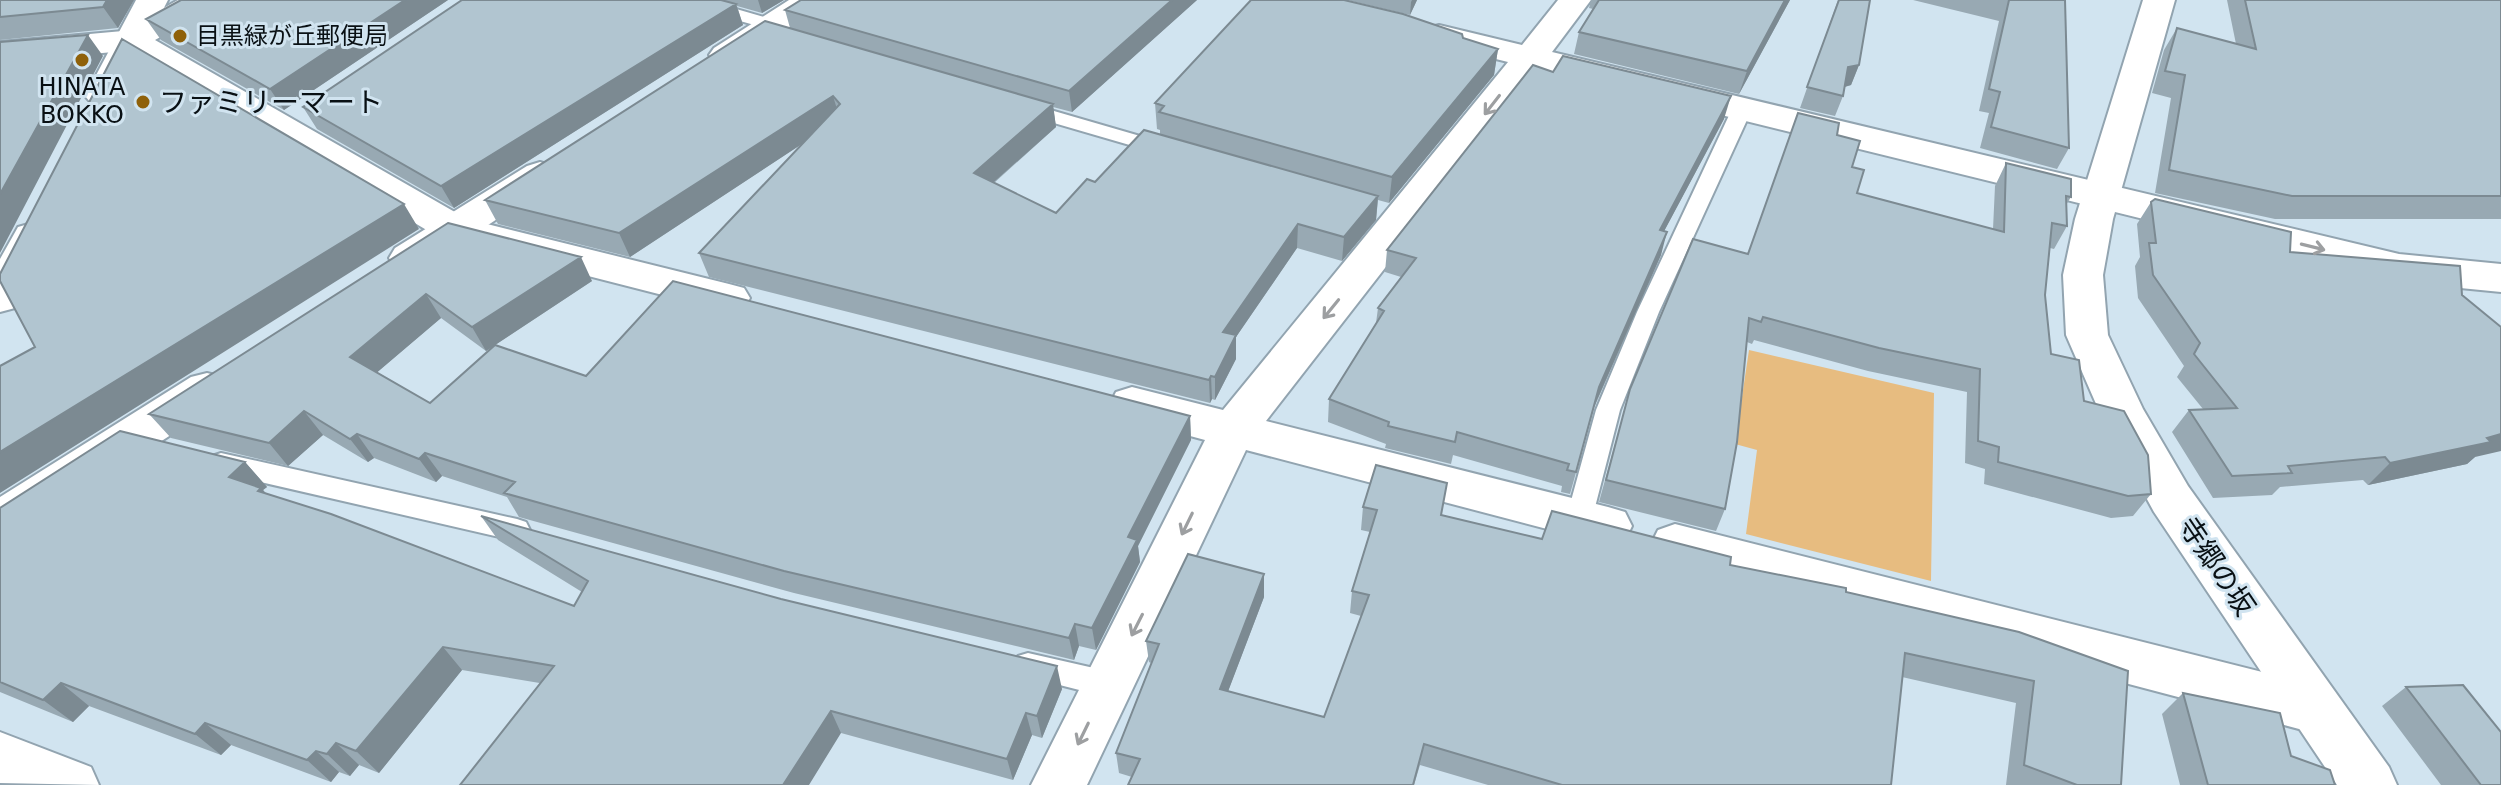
<svg xmlns="http://www.w3.org/2000/svg" width="2501" height="785" viewBox="0 0 2501 785" font-family="'DejaVu Sans','Noto Sans JP',sans-serif">
  <style>
    .green { fill: #e7bc80 }
    .lines { fill: none; stroke-linecap: round; stroke-linejoin: round }
    .service-casing { stroke: #92a4b0; stroke-width: 4 }
    .minor-casing { stroke: #92a4b0; stroke-width: 4 }
    .tertiary-casing { stroke: #92a4b0; stroke-width: 4 }
    .service { fill: #fff; fill-rule: evenodd }
    .minor { fill: #fff; fill-rule: evenodd }
    .tertiary { fill: #fff; fill-rule: evenodd }
    .wall { fill: #98a9b3; fill-rule: evenodd }
    .shaded-wall { fill: #7c8a92 }
    .building { fill: #b1c5d0; stroke: #7c8a92; stroke-width: 2 }
    .oneway { stroke: #9d9fa1 }
    .poi-dot { fill: #8f610a; stroke: #d1e4f0; stroke-width: 3 }
    .labels { text-anchor: middle; stroke-width: 6; stroke-linejoin: round; paint-order: stroke }
    .far-poi-label { font-size: 24px; fill: #091014; stroke: #d1e4f0; text-anchor: start }
    .poi-label { font-size: 28px; fill: #091014; stroke: #d1e4f0; text-anchor: start }
    .street-label { font-size: 28px; fill: #091014; stroke: #d1e4f0 }
  </style>
  <rect width="100%" height="100%" fill="#d1e4f0"/>
  <!-- green -->
  <path class="green" d="M 1749,350 L 1934,393 L 1931,581 L 1746,534 L 1757,450 L 1735,444 Z"/>
  <g class="lines">
    <!-- service casing -->
    <g class="service-casing">
      <path id="service" d="M 677,0 L 705,0 L 778,21 L 781,25 L 772,30 L 680,4 Z
        M 1023,102 L 1171,145 L 1174,149 L 1164,155 L 1016,112 L 1013,108 Z
        M 1742,103 L 1752,109 L 1659,312 L 1620,410 L 1592,519 L 1588,526 L 1579,529 L 1570,526 L 1566,519 L 1596,410 L 1637,312 L 1732,109 Z
        M 221,453 L 517,519 L 526,522 L 530,530 L 526,538 L 517,541 L 221,473 L 212,470 L 208,463 L 212,456 Z
        M 1028,653 L 1107,671 L 1117,675 L 1121,684 L 1117,693 L 1107,697 L 1028,677 L 1018,674 L 1014,665 L 1018,656 Z"/>
    </g>
    <!-- minor casing -->
    <g class="minor-casing">
      <path id="minor" d="M 178,0 L 218,0 L 214,7 L 155,40 L 467,219 L 729,284 L 744,288 L 750,298 L 744,308 L 729,312 L 440,238 L 125,51 L 0,62 L 0,42 L 123,31 Z
        M 1558,0 L 1591,0 L 1552,52 L 2399,254 L 2501,264 L 2501,292 L 2399,282 L 1539,70 L 1266,421 L 1608,507 L 1625,512 L 1632,526 L 1625,540 L 1608,545 L 1246,450 L 1087,785 L 1031,785 L 1205,440 L 1116,416 L 1110,404 L 1116,392 L 1132,387 L 1223,410 L 1508,62 L 1427,42 L 1422,35 L 1427,28 L 1439,25 L 1522,45 Z
        M 1675,524 L 2314,685 L 2333,692 L 2341,709 L 2333,726 L 2314,733 L 1675,564 L 1658,558 L 1651,544 L 1658,530 Z"/>
    </g>
    <!-- tertiary casing -->
    <g class="tertiary-casing">
      <path id="tertiary" d="M 136,0 L 168,0 L 115,103 L 103,107 L 91,103 L 85,96 Z
        M 789,0 L 827,0 L 823,7 L 738,62 L 726,65 L 714,62 L 709,55 L 714,48 Z
        M 2143,0 L 2175,0 L 2113,219 L 2103,275 L 2108,335 L 2143,409 L 2188,486 L 2389,767 L 2397,785 L 2337,785 L 2154,512 L 2100,413 L 2066,335 L 2063,275 L 2075,219 Z
        M 540,162 L 553,166 L 559,174 L 553,182 L 423,268 L 409,272 L 395,268 L 389,258 L 395,248 L 527,166 Z
        M 32,223 L 46,227 L 52,236 L 15,308 L 0,312 L 0,259 L 18,227 Z
        M 207,373 L 223,377 L 229,389 L 223,401 L 17,535 L 0,540 L 0,497 L 191,377 Z
        M 0,732 L 91,767 L 99,785 L 0,783 Z"/>
    </g>
    <!-- service -->
    <use href="#service" class="service"/>
    <!-- minor -->
    <use href="#minor" class="minor"/>
    <!-- tertiary -->
    <use href="#tertiary" class="tertiary"/>
  </g>
  <!-- wall -->
  <path class="wall" d="M 0,0 L 134,0 L 118,28 L 0,40 Z
    M 448,0 L 284,110 L 161,40 L 146,19 Z
    M 462,0 L 784,0 L 762,13 L 737,6 L 743,25 L 454,208 L 317,129 L 303,107 Z
    M 801,0 L 1197,0 L 1072,112 L 1053,107 L 1056,127 L 994,183 L 1056,213 L 1095,182 L 1160,134 L 1160,130 L 1157,129 L 1155,103 L 1463,38 L 1498,49 L 1494,75 L 1389,203 L 1378,200 L 1376,220 L 1342,261 L 1297,248 L 1236,337 L 1236,359 L 1215,400 L 1212,399 L 1210,403 L 709,277 L 699,253 L 803,143 L 630,257 L 498,224 L 485,200 L 790,28 L 785,10 Z
    M 1347,0 L 1417,0 L 1410,15 Z
    M 1591,0 L 1790,0 L 1739,94 L 1574,54 L 1579,32 L 1593,9 L 1589,8 Z
    M 1838,0 L 1859,65 L 1851,85 L 1845,87 L 1843,96 L 1835,116 L 1800,108 Z
    M 1913,0 L 2065,0 L 2069,148 L 2057,169 L 1980,148 L 1989,113 L 1979,111 L 1999,21 Z
    M 2227,0 L 2501,0 L 2501,219 L 2275,219 L 2155,193 L 2171,98 L 2152,93 L 2164,50 L 2177,28 L 2236,44 Z
    M 1553,72 L 1724,119 L 1664,231 L 1661,255 L 1594,408 L 1570,494 L 1561,492 L 1562,486 L 1453,455 L 1451,464 L 1385,448 L 1386,444 L 1328,422 L 1329,399 L 1376,323 L 1378,308 L 1401,277 L 1385,272 L 1387,250 Z
    M 1837,135 L 1852,167 L 1857,193 L 1993,229 L 1995,186 L 2006,163 L 2071,197 L 2066,205 L 2067,226 L 2054,249 L 2050,248 L 2045,295 L 2051,354 L 2151,494 L 2133,516 L 2111,518 L 1984,484 L 1985,469 L 1965,463 L 1967,392 L 1868,371 L 1754,340 L 1752,344 L 1747,342 L 1725,509 L 1716,531 L 1599,502 L 1630,389 L 1747,254 Z
    M 2151,202 L 2290,252 L 2475,457 L 2467,464 L 2368,485 L 2363,480 L 2280,487 L 2272,495 L 2213,498 L 2172,432 L 2189,410 L 2203,409 L 2177,377 L 2184,366 L 2138,298 L 2135,266 L 2140,257 L 2137,224 Z
    M 448,223 L 592,281 L 495,345 L 586,376 L 1190,416 L 1191,440 L 1138,546 L 1140,562 L 1096,650 L 1079,646 L 1074,660 L 794,593 L 519,517 L 507,497 L 442,476 L 436,482 L 374,458 L 368,462 L 323,435 L 288,466 L 171,438 L 149,414 ZM 441,318 L 486,351 L 494,346 L 430,403 L 377,372 Z
    M 245,462 L 267,487 L 263,490 L 266,494 L 574,606 L 582,592 L 498,540 L 481,516 L 1062,689 L 1042,738 L 1032,735 L 1013,780 L 841,733 L 462,670 L 379,773 L 359,765 L 350,776 L 339,772 L 331,782 L 231,745 L 221,755 L 89,706 L 73,722 L 0,692 L 0,508 Z
    M 1363,507 L 1442,515 L 1542,539 L 1730,565 L 2019,632 L 2121,785 L 2006,785 L 2016,703 L 1902,677 L 1891,785 L 1488,785 L 1420,765 L 1414,785 L 1128,785 L 1132,777 L 1119,773 L 1116,753 L 1151,663 L 1149,662 L 1146,641 L 1264,574 L 1264,597 L 1228,691 L 1324,717 L 1361,616 L 1350,613 L 1352,591 L 1370,532 L 1361,530 Z
    M 2406,687 L 2501,785 L 2441,785 L 2382,706 Z
    M 2183,693 L 2291,756 L 2335,785 L 2180,785 L 2162,714 Z"/>
  <!-- shaded-wall -->
  <path class="shaded-wall" d="M 107,0 L 134,0 L 118,28 L 103,7 Z
    M 405,0 L 448,0 L 284,110 L 270,89 Z
    M 758,0 L 784,0 L 762,13 Z
    M 1172,0 L 1197,0 L 1072,112 L 1069,91 Z
    M 1412,0 L 1417,0 L 1410,15 L 1411,2 Z
    M 1785,0 L 1790,0 L 1739,94 L 1747,71 Z
    M 736,4 L 743,25 L 454,208 L 441,186 Z
    M 88,35 L 103,56 L 0,253 L 0,194 Z
    M 1498,49 L 1494,75 L 1389,203 L 1392,177 Z
    M 1859,65 L 1851,85 L 1840,88 L 1848,67 Z
    M 833,96 L 840,119 L 630,257 L 619,233 Z
    M 1731,96 L 1724,119 L 1653,252 L 1660,230 Z
    M 1053,104 L 1056,127 L 978,196 L 974,173 Z
    M 1378,196 L 1376,220 L 1342,261 L 1344,237 Z
    M 404,204 L 419,229 L 0,493 L 0,452 Z
    M 1298,224 L 1297,248 L 1236,337 L 1236,359 L 1215,400 L 1215,377 L 1223,332 Z
    M 1667,232 L 1661,255 L 1593,409 L 1599,387 Z
    M 581,257 L 592,281 L 486,351 L 472,327 Z
    M 426,294 L 441,318 L 367,381 L 350,357 Z
    M 1211,376 L 1212,399 L 1210,403 L 1209,380 Z
    M 304,411 L 323,435 L 288,466 L 269,443 Z
    M 1190,416 L 1191,440 L 1138,546 L 1140,562 L 1096,650 L 1092,628 L 1128,537 Z
    M 357,434 L 374,458 L 368,462 L 350,439 Z
    M 2501,434 L 2501,451 L 2475,457 L 2467,464 L 2368,485 L 2390,463 Z
    M 425,453 L 442,476 L 436,482 L 419,459 Z
    M 245,462 L 267,487 L 263,490 L 283,513 L 229,477 Z
    M 1264,574 L 1264,597 L 1221,710 L 1220,689 Z
    M 1075,624 L 1079,646 L 1074,660 L 1069,638 Z
    M 443,647 L 462,670 L 379,773 L 356,751 Z
    M 1057,666 L 1062,689 L 1042,738 L 1037,716 Z
    M 61,683 L 89,706 L 73,722 L 43,700 Z
    M 831,711 L 841,733 L 809,785 L 783,785 Z
    M 1026,713 L 1032,735 L 1013,780 L 1007,759 Z
    M 205,723 L 231,745 L 221,755 L 195,734 Z
    M 336,743 L 359,765 L 350,776 L 327,754 Z
    M 316,751 L 339,772 L 331,782 L 307,760 Z"/>
  <!-- building -->
  <path class="building" d="M 0,0 L 107,0 L 103,7 L 0,17 Z
    M 181,0 L 405,0 L 270,89 L 146,19 Z
    M 462,0 L 721,0 L 736,4 L 441,186 L 303,107 Z
    M 801,0 L 1172,0 L 1069,91 L 785,10 Z
    M 1251,0 L 1344,0 L 1403,14 L 1462,34 L 1463,38 L 1498,49 L 1392,177 L 1159,112 L 1164,106 L 1155,103 Z
    M 1599,0 L 1785,0 L 1747,71 L 1579,32 Z
    M 1839,0 L 1870,0 L 1859,65 L 1848,67 L 1843,96 L 1807,87 Z
    M 2009,0 L 2065,0 L 2069,148 L 1991,127 L 2000,92 L 1989,89 Z
    M 2245,0 L 2501,0 L 2501,196 L 2292,196 L 2169,170 L 2185,75 L 2165,71 L 2177,28 L 2256,49 Z
    M 765,21 L 1053,104 L 974,173 L 1056,213 L 1087,179 L 1095,182 L 1144,130 L 1378,196 L 1344,237 L 1298,224 L 1223,332 L 1236,335 L 1215,377 L 1211,376 L 1209,380 L 699,253 L 840,104 L 833,96 L 619,233 L 485,200 Z
    M 88,35 L 0,194 L 0,42 Z
    M 122,39 L 404,204 L 0,452 L 0,366 L 35,347 L 0,281 L 0,274 Z
    M 1563,56 L 1731,96 L 1660,230 L 1667,232 L 1599,387 L 1576,472 L 1567,470 L 1569,464 L 1457,432 L 1455,442 L 1388,426 L 1389,422 L 1329,399 L 1384,311 L 1378,308 L 1416,258 L 1387,250 L 1533,65 L 1553,72 Z
    M 1798,113 L 1839,123 L 1837,135 L 1860,141 L 1852,167 L 1864,170 L 1857,193 L 2004,232 L 2006,163 L 2071,179 L 2071,197 L 2066,196 L 2067,226 L 2052,223 L 2045,295 L 2051,354 L 2079,360 L 2084,401 L 2124,411 L 2148,455 L 2151,494 L 2128,496 L 1998,462 L 1999,447 L 1978,441 L 1980,369 L 1879,348 L 1763,317 L 1761,322 L 1749,318 L 1737,442 L 1725,509 L 1606,480 L 1630,389 L 1693,239 L 1748,254 Z
    M 2155,199 L 2291,232 L 2290,252 L 2460,266 L 2462,295 L 2501,327 L 2501,434 L 2487,438 L 2491,442 L 2390,463 L 2385,457 L 2288,466 L 2292,473 L 2232,476 L 2189,410 L 2237,408 L 2194,354 L 2200,343 L 2153,275 L 2149,243 L 2156,243 L 2151,202 Z
    M 448,223 L 581,257 L 472,327 L 426,294 L 350,357 L 430,403 L 495,345 L 586,376 L 673,281 L 1190,416 L 1128,537 L 1137,540 L 1092,628 L 1075,624 L 1069,638 L 784,571 L 504,493 L 515,482 L 425,453 L 419,459 L 357,434 L 350,439 L 304,411 L 269,443 L 149,414 Z
    M 120,431 L 245,462 L 229,477 L 261,488 L 258,491 L 331,514 L 574,606 L 588,581 L 481,516 L 781,599 L 1057,666 L 1037,716 L 1026,713 L 1007,759 L 831,711 L 783,785 L 460,785 L 554,666 L 443,647 L 356,751 L 336,743 L 327,754 L 316,751 L 307,760 L 205,723 L 195,734 L 61,683 L 43,700 L 0,682 L 0,508 Z
    M 1376,465 L 1447,483 L 1441,515 L 1542,539 L 1552,511 L 1731,557 L 1730,565 L 1846,588 L 1846,592 L 2019,632 L 2128,671 L 2121,785 L 2077,785 L 2024,765 L 2034,681 L 1905,653 L 1891,785 L 1562,785 L 1424,744 L 1413,785 L 1128,785 L 1140,759 L 1116,753 L 1159,644 L 1146,641 L 1188,554 L 1264,574 L 1220,689 L 1324,717 L 1369,595 L 1352,591 L 1377,510 L 1363,507 Z
    M 2463,685 L 2501,732 L 2501,785 L 2481,785 L 2406,687 Z
    M 2183,693 L 2280,713 L 2291,756 L 2330,770 L 2335,785 L 2208,785 Z"/>
  <!-- one-way arrows -->
  <defs><path id="oneway-shaft" d="M-6 0H5M1.5-3L5.5 0L1.5 3" fill="none" stroke-width="1.6" stroke-linecap="round" stroke-linejoin="round" transform="scale(2)"/></defs>
  <g class="oneway">
    <use href="#oneway-shaft" transform="translate(1492 105) rotate(128)"/>
    <use href="#oneway-shaft" transform="translate(2313 247) rotate(14)"/>
    <use href="#oneway-shaft" transform="translate(1331 309) rotate(129)"/>
    <use href="#oneway-shaft" transform="translate(1187 524) rotate(116)"/>
    <use href="#oneway-shaft" transform="translate(1137 625) rotate(117)"/>
    <use href="#oneway-shaft" transform="translate(1083 734) rotate(116)"/>
  </g>
  <!-- markers -->
  <g class="poi-dot">
    <circle cx="180" cy="36" r="8"/>
    <circle cx="82" cy="60" r="8"/>
    <circle cx="143" cy="102" r="8"/>
  </g>
  <g class="labels">
    <!-- far-poi labels -->
    <g class="far-poi-label">
      <text x="196" y="44">目黒緑が丘郵便局</text>
      <text x="82" y="95" text-anchor="middle">HINATA<tspan x="82" dy="28">BOKKO</tspan></text>
    </g>
    <!-- poi labels -->
    <g class="poi-label">
      <text x="159" y="112">ファミリーマート</text>
    </g>
    <!-- street labels -->
    <g class="street-label">
      <text transform="translate(2217 566) rotate(56)" y="10">寺郷の坂</text>
    </g>
  </g>
</svg>
